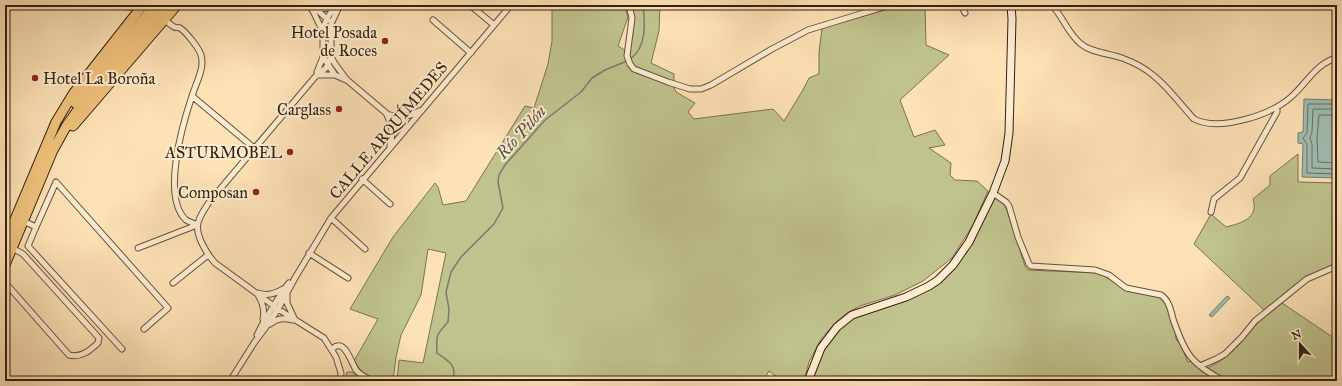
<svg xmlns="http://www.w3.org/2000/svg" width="1342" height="386" viewBox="0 0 1342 386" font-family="'IM FELL Great Primer',serif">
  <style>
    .green { fill: #c0c38d; stroke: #7a724e }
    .water { fill: #9fbdb1; stroke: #747e71 }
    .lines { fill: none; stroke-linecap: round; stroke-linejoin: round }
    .shore { stroke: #6a6e60; stroke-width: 1 }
    .stream { stroke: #747e71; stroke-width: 1.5 }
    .street-casing { stroke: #66503a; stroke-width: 7 }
    .secondary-casing { stroke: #342010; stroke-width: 9 }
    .highway-casing { stroke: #342010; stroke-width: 11 }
    .street { stroke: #feecd0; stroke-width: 5 }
    .secondary { stroke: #feecd0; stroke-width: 7 }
    .highway { stroke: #eec17b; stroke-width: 9 }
    .poi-dot { fill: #8f2418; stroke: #feecd0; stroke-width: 1.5 }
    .labels { text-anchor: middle; stroke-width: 4; stroke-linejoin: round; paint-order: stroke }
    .poi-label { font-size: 16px; fill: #342010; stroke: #feecd0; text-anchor: end }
    .street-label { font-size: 16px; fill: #342010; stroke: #feecd0 }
    .water-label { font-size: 17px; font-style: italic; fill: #544f40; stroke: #feecd0 }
  </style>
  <rect width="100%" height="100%" fill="#fde2b6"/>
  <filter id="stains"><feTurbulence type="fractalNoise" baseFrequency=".005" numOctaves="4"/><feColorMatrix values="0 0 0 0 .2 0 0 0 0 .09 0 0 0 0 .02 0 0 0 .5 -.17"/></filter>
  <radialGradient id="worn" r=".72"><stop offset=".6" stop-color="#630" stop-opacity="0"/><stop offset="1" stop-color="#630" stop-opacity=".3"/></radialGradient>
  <!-- green -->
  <path class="green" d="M 552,5 L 624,5 L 628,17 L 618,46 L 626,51 L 632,18 L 629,5 L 660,5 L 659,31 L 651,63 L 674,74 L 674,87 L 676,92 L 695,103 L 688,112 L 694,119 L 773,109 L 784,121 L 803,90 L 809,78 L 819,74 L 819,52 L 822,28 L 902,5 L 925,5 L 926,45 L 949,55 L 900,100 L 914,137 L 935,130 L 945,145 L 929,148 L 951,163 L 950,175 L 955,180 L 977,181 L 988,191 L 973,225 L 952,258 L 923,281 L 895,295 L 860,306 L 847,313 L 837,321 L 821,339 L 809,362 L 804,381 L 782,381 L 769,371 L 763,381 L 397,381 L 399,360 L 423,363 L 446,253 L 428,249 L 421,295 L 401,335 L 396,357 L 393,381 C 373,381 366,379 354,361 L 378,319 L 350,309 L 393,237 L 435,183 L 438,187 L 443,205 L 466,201 L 525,106 L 534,108 L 548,64 L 552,41 Z
    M 1298,154 L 1298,182 L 1337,183 L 1337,263 L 1296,284 L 1264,310 L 1194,244 L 1211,214 L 1226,227 C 1242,223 1259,218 1253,199 L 1270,185 L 1270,176 Z
    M 994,197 L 1002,202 L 1006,208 L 1025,266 L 1028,270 L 1099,273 L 1129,291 L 1161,298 L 1166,304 L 1176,335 L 1175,336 L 1177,341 L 1179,341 L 1188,362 L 1192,361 L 1201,371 L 1208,375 L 1208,379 L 1212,381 L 1216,379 L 1219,381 L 812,381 L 823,350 L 838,331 L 846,324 L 855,317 L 908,299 L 952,270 L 967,252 Z
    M 1282,303 L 1337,340 L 1337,381 L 1227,381 L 1207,369 C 1212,365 1218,363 1223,359 C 1235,350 1244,339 1253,328 C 1262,318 1272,311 1282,303 Z
    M 347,372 L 352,372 L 362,381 L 345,381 Z"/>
  <!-- water -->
  <path class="water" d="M 1304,99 L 1337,100 L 1337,178 L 1302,177 L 1303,144 L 1298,143 L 1298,133 L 1303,132 Z
    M 1227,296 L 1230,298 L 1212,317 L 1209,315 Z"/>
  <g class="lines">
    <!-- shore -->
    <path class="shore" d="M 1337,104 L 1308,104 L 1307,133 L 1303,138 L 1307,144 L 1307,173 L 1337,174
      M 1337,109 L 1313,109 L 1312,132 L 1310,138 L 1312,144 L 1312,168 L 1337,169
      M 1337,115 L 1319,115 L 1317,138 L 1318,162 L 1337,163"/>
    <!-- stream -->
    <path class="stream" d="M 630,59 C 647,48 645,22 643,5
      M 453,381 C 457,364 449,362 437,353 C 436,335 436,335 448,322 L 449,309 L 446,292 L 451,272 L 461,257 L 494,224 L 503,208 L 498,182 L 499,175 L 505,165 L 545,120 L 581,92 L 592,78 L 605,70 L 627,61"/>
    <!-- street casing -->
    <g class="street-casing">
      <path id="street" d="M 105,5 L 141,8
        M 309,5 L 316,9 L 328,20
        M 337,5 L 329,15 L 323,27 L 323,57 L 335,75 L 346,80
        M 340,5 L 331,24 L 331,57 L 335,64 L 347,80 L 405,129
        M 470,5 L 494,25
        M 629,5 L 632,18 L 627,56 L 630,64 L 634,69 L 668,82 L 690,89 L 701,89 L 711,85 L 772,49 L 808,30 L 890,5
        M 961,5 L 965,13
        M 1052,5 C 1063,17 1068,34 1081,44 C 1092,53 1108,53 1122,58 C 1133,62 1145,68 1154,76 C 1168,87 1181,105 1194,119 C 1219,132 1271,115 1291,97 C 1307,83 1316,63 1337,58
        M 309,6 L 313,11 L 322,30
        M 317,9 L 330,8 L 336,5
        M 165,19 C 167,22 171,25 174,27 C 176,28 178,27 180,28 C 186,32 199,48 201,55 C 205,68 196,83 192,96 C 183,123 161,197 186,220 C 189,222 194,223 197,225
        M 433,20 L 471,53
        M 331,57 L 326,68 L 315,77 L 210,201 C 205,208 200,215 198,223 C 195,235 207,254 215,263 L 278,309 L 324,338 L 336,357 L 341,373 L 340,381
        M 317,72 L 323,57
        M 319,75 L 335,75
        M 192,96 L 254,148
        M 387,115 C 393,126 393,135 390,146
        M 390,115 C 400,118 409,117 419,111
        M 362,179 L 390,204
        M 993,193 L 1006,202 L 1009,206 L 1018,237 L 1029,264 L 1031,266 L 1095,270 L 1109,275 L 1126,288 L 1161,295 C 1169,300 1171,311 1173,319 C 1185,354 1191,364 1224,381
        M 1211,212 L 1214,199 L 1240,178 L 1277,112 L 1277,107
        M 331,218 L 365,249
        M 23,221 L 36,227 L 28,246 L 122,349
        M 36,227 L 56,182 L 168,308 L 144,329
        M 138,248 L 197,225
        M 309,253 L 348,278
        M 173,283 L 208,255
        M 9,287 L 69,355 C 82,358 90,350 98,343 L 99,338 L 23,254 L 12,248
        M 258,293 C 268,296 274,294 283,289
        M 287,294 L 287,303 L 294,318
        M 258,295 C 263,303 265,310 263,319
        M 270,324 C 277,318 284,318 293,320
        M 257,335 L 263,323 L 284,289 L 289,283
        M 332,349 C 334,348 335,346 337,346 C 346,343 352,364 356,370 C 360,375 366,378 372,381
        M 1200,366 L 1216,359 L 1225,354 L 1242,337 L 1255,321 L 1307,279 L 1337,266
        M 230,381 L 254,343 L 266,327 L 278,309 L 295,278 L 331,218 L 511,5"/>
    </g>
    <!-- secondary casing -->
    <g class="secondary-casing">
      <path id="secondary" d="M 808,381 L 821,348 L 837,327 L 852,315 L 906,297 L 929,286 L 938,280 L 953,265 L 969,242 L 993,193 L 1005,161 L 1009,133 L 1012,19 L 1011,5"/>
    </g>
    <!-- highway casing -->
    <g class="highway-casing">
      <path id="highway" d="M 75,103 L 155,5
        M 73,126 L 177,5
        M 5,243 L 56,122 L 73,94 L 143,5
        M 5,265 L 53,150 L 67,125 L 85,100 L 165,5"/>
    </g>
    <!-- street -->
    <use href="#street" class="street"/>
    <!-- secondary -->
    <use href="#secondary" class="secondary"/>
    <!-- highway -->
    <use href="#highway" class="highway"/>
  </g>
  <!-- markers -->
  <g class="poi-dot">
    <circle cx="385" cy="41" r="4"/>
    <circle cx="35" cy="78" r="4"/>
    <circle cx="339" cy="109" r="4"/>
    <circle cx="290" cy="152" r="4"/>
    <circle cx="256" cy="192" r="4"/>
  </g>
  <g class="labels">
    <!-- poi labels -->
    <g class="poi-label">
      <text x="377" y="38">Hotel Posada<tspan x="377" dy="18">de Roces</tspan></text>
      <text x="43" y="84" text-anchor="start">Hotel La Boroña</text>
      <text x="331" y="115">Carglass</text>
      <text x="282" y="158">ASTURMOBEL</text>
      <text x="248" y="198">Composan</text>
    </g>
    <!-- street labels -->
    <g class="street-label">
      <text transform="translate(388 130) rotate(-50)" y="6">CALLE ARQUÍMEDES</text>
    </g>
    <!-- water labels -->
    <g class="water-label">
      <text transform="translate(521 132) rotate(-48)" y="6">Río Pilón</text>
    </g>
  </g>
  <!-- margin -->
  <rect width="1342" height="386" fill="none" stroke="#fde2b6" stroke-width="20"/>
  <rect x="6" y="6" width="1330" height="374" fill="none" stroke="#342010" stroke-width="2"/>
  <rect x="10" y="10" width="1322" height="366" fill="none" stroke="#342010"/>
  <!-- north arrow -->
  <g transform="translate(1300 344) rotate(339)" stroke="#feecd0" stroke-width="3" paint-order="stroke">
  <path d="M0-3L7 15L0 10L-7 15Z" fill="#342010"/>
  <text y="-6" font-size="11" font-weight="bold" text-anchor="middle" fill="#342010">N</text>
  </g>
  <rect width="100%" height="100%" filter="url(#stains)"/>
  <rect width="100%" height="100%" fill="url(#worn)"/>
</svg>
